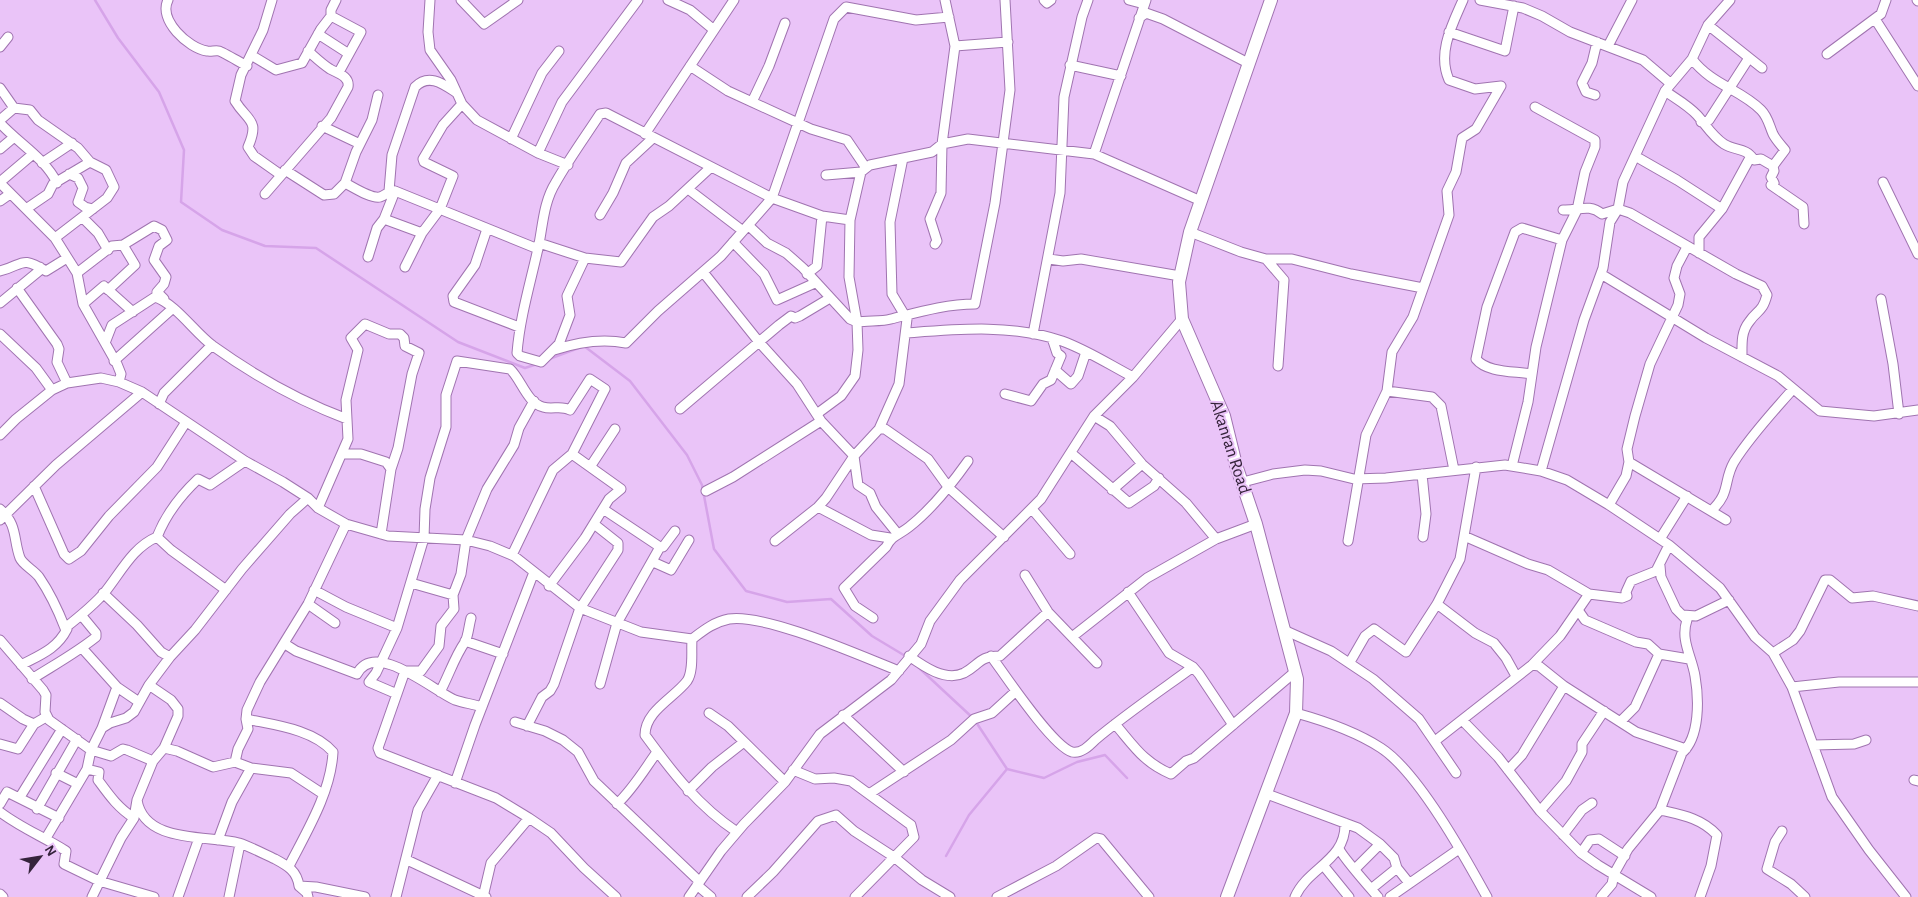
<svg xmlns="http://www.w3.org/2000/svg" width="1918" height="897" viewBox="0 0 1918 897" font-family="'Alegreya Sans',sans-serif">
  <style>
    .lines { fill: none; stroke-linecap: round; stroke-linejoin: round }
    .stream { stroke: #d6a4e9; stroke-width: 2.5 }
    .street-casing { stroke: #a074b0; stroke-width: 11 }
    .secondary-casing { stroke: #a074b0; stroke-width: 14 }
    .street { stroke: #fff; stroke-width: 9 }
    .secondary { stroke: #fff; stroke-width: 12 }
    .labels { text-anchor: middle; stroke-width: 4; stroke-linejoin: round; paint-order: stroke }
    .street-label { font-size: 18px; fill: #35233b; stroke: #eac4f8 }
  </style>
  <rect width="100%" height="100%" fill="#eac4f8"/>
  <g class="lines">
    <!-- stream -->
    <path class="stream" d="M 95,0 L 118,38 L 159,92 L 184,150 L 181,202 L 222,230 L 265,246 L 316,248 L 458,342 L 525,368 L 537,364
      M 549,359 L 584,346 L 630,381 L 687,455 L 702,485 L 714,549 L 746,591 L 787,602 L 831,599 L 872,636 L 907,657
      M 918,667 L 974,719 L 1007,769 L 1044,778 L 1077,762 L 1105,755 L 1127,778
      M 946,856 L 969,815 L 1007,769"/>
    <!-- street casing -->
    <g class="street-casing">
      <path id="street" d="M 168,0 C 158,20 188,48 207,51 C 211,52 215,50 219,51 C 223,52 241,63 247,66
        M 272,0 L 263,30 L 241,75 L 235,101 C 248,122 260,119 248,147 L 254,156 L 281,175
        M 430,0 L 428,32 L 430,50 L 451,80 L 462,104 L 477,120 L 538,153 L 568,165
        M 461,0 L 484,24 L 518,0
        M 668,0 L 690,10 L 714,30
        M 1044,0 L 1047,3 L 1051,0
        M 1129,0 L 1144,4
        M 1463,0 C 1452,25 1437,53 1449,80 L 1475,89 L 1501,86
        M 1480,0 L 1523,8 L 1542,16 L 1570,32 L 1643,60 L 1670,83
        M 1917,0 L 1918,1
        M 331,16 L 361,32 L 339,72
        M 1139,18 L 1146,13 L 1163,19 L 1248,63
        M 1875,19 L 1918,86
        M 1708,25 L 1762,68
        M 1449,32 L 1505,51 L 1514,6
        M 318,34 L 349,54
        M 955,46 L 1008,42
        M 1608,46 L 1632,0
        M 0,47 L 8,37
        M 1827,54 L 1881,14 L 1886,0
        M 251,55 L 276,70 L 302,63 L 321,29 L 331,16 L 331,10 L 336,0
        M 1692,59 C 1712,85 1740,89 1761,110 C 1768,117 1769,125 1773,134 C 1776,140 1781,145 1785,150 L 1773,166 L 1774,171 L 1771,177 L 1774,183 L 1771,185 L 1803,207 L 1804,224
        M 1070,65 L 1121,76
        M 690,66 L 728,91 L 811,129 L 847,140 L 866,168
        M 0,88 L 14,108
        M 1665,91 C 1675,98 1689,106 1697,115 C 1706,125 1712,136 1724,144 C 1735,151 1746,147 1754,160 L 1761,159 L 1773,166
        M 1595,95 L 1586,92 L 1582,83 L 1592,63 L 1597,42
        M 752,102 L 769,66 L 785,23
        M 0,120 L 14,108 L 30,110 L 38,120 L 78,148 L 90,162 L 106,170 L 114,187 L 107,198 L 55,238
        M 1701,122 L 1709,120 L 1749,58
        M 0,123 C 18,143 45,158 57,183
        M 322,126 L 360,144
        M 645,134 L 734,0
        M 511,139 L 542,73 L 559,51
        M 0,149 L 13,138
        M 538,153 L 562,102 L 638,0
        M 1094,154 L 1146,0
        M 1635,156 L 1677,180 L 1722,209
        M 42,163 L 72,143
        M 285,170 L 324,195 L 334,194 L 345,183 L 356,152 L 372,120 L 378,95
        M 69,174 L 78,178 L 83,188 L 78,202 L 85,207 L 93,209
        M 826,175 L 861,172
        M 0,182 L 33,154
        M 1883,182 L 1918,254
        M 0,183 L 55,238 L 77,273 L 83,304 L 117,364 L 121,374 L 119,382
        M 345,183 C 353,187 371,199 380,197 C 386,195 388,191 395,191 L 538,249
        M 688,189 L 743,231
        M 389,191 L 392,155 L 415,87 C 429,73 443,84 457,93
        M 265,194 L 331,118 L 348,87 C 350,76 337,73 330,69 C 322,64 315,57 308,51
        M 0,201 L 10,194
        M 26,209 L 48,194 L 53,184 L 90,162
        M 1563,210 C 1578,211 1589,203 1602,214 L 1618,209 L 1630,213 L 1736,274 L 1762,286 L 1767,295 C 1762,313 1758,309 1749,322 C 1741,332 1742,344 1742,357
        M 600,215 L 613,193 L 626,163 L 653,138
        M 83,218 L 98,233 L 108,250
        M 384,219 L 422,233 L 440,209 L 453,176 L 424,162 L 423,159 L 443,125 L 462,104
        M 748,225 L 767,243 L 786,253 L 803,268 L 850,319 L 857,322 C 868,320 881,322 891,319 C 919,312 946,304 975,304 L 995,203 L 1010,90 L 1005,0
        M 487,229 L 475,265 L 453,296 L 454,302 L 519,327
        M 1190,232 L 1241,252 L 1266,259 L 1292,259 L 1351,274 L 1423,288
        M 733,242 L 764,274 L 777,300 L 815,283
        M 539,243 L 585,258 L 621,262 L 653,217 L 669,206 L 710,168
        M 935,244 L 937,241 L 930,219 L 941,193 L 942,144 L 955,46 L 945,0
        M 1699,253 L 1699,237 L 1722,209 L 1751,156
        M 368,257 L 377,228 L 384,219 L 395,191
        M 585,258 L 567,296 L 570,315 L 559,344 L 541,362 L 520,356 L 517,353 C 520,316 531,281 539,244 C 543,223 544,201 556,182 C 569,159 585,137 600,114 L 606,113 L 772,198 L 822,216 L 850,220
        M 1049,259 L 1063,261 L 1081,259 L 1180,276
        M 1266,259 L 1284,280 L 1278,366
        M 405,267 L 422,233
        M 0,271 C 24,265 20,255 46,271 L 67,258
        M 703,272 L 759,342 L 797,384 L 821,421 L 854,456 L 858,485 L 870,493 L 876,507 L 897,533
        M 77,273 L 112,246 L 123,245 L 154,226 L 162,230 L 167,240 L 159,246 L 154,260 L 166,277 L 164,284 L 157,292 L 164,299
        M 807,274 L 817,266 L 822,216
        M 1601,274 L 1706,338 L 1778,376 L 1820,411 L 1874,416 L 1918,410
        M 17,288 L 57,344 L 59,349 L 57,362 L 67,383
        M 108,290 L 135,265 L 123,245
        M 1881,299 L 1893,364 L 1899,414
        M 0,303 L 39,271 L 40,267
        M 83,304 L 104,286 L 133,312
        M 907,333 C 959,329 1011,324 1062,341 C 1087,350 1110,365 1133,377
        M 0,334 L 36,368 L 52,390
        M 1033,334 L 1060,193 L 1064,97 L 1082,17 L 1088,0
        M 105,343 L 112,325 L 155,297 C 176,304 195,333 213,346 C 255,376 299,401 347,419
        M 554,350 C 578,342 601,338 626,343 L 658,311 L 721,256 L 772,198 L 834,19 L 846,7 L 916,20 L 949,17
        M 114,361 L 172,309
        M 1055,370 L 1071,384 L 1078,376 L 1086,352
        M 1531,374 C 1515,371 1487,373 1476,359 L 1487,307 L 1515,232 L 1522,228 L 1562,240
        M 1387,391 L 1432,397 L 1441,406 L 1454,470
        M 1005,394 L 1031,401 L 1043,384 L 1051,380 L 1061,356 L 1057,353 L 1052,338
        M 534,401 L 519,428 L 514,445 L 487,489 L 466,540 L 461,574 L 453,595 L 454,609 L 441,626 L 439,646 L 421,671 L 405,671 L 378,748 L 380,753 L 496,798 L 529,818 L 551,833 L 584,868 L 616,897
        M 159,404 L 164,393 L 212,345
        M 680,409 L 779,325 L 791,316 L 795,318 L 800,316 L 830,298
        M 818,413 L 841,396 L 855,376 L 858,350 L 857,322 L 849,277 L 850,220 L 861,172 L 870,165 L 932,152 L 942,144 L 968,139 L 1094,154 L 1201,201
        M 1094,416 L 1110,426 L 1142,464 L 1186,503 L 1216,539
        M 879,429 L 885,429 L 928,459 L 949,488 L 1004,537
        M 0,435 L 16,419 L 52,390 L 67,383 L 101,378 L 119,382 L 142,392 L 245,461 L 283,482 L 308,498 L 318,508 L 346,524 L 388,536 L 466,540 L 490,546 L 514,556 L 580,608 L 641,632 L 692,639 C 704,630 714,622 729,619 C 765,613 863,657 899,671
        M 1071,453 L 1129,503 L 1154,486 L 1159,478
        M 342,454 L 361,454 L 386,462 L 391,469
        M 1629,462 L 1726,520
        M 1512,466 L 1528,402 L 1536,347 L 1562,240 L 1577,210 L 1585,172 L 1595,147 L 1595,140 L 1535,107
        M 590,467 L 615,429
        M 1541,471 L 1584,320 L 1603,268 L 1610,222 L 1618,209 L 1623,182 L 1665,91 L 1692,59 L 1708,25 L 1730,0
        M 1422,474 L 1426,514 L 1423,537
        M 1243,482 L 1273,474 L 1305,470 L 1321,471 L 1354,479 L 1386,478 L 1505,465 L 1541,471 L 1567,480 L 1609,505 L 1669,545 L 1720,588 L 1755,637 L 1773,653 L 1792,687 L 1832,797 L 1869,850 L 1906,897
        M 34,486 L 64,554 L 69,559 L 81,551 L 109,516 L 157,467 L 186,422
        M 1112,490 L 1142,464
        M 706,491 L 733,477 L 821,421
        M 1609,505 L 1626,476 L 1629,462 L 1627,449 L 1635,416 L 1650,364 L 1678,305 L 1680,294 L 1674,278 L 1677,266 L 1687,247
        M 818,507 L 871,535 L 890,538
        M 318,508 L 348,439 L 346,400 L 358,350 L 351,338 L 365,324 L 389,334 L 400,334 L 404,338 L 405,346 L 419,353 L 412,374 L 398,448 L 391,469 L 381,534
        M 0,509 C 18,525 13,539 20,558 C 23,565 34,570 39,577 C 50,593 58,610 65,628
        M 603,509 L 660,547
        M 1032,509 L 1070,554
        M 1711,511 C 1731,493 1723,481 1734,462 C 1751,435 1773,412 1793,389
        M 0,520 L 56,465 L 142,392
        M 1464,536 L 1528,564 L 1548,570 L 1589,594 L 1622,598 L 1627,596 L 1626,592 L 1631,581 L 1656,571 L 1669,545
        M 157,537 L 171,550 L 226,590
        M 1660,539 L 1687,496
        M 775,541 L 818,507 L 826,498 L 854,456 L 879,429 L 899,384 L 907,319 L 892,294 L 890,222 L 903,158
        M 1348,541 L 1366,435 L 1387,391 L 1392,352 L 1413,317 L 1449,215 L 1447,191 L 1456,172 L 1462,138 L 1476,129 L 1501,86
        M 653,562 L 671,570 L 689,540
        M 1025,575 L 1048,612 L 1097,663
        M 411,583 L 453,595
        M 549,586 L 585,538 L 609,499 L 621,489 L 572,454
        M 314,590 L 346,607 L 397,628
        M 1128,592 L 1169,653 L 1193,667 L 1199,674 L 1233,725
        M 103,593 L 137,625 L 161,652 L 170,657
        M 308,604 L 335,623
        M 1437,604 L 1475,633 L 1494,643 L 1506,658 L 1516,676
        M 581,607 L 618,550 L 618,543 L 594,524
        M 1578,610 L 1585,620 L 1636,642 L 1648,644 L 1659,654 L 1689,659
        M 1683,615 L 1696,616 L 1729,600
        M 873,618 L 855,606 L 844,588 L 886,547 C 892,535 899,535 909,527 C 932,509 951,485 968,461
        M 1284,630 L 1331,651 L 1373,679 L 1419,719 L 1456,773
        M 1072,637 L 1147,578 L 1216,539 L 1256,524
        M 692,639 C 691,651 694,671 687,681 C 674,698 645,711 645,735 C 672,772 698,806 737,832
        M 0,640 L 43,690 L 46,695 L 45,712 L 49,720 L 91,750 L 111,756 L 123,749 L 127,750 L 153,761
        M 465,641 L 503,654
        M 285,644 L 296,651 L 357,674 C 375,639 435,692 455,700 C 464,703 473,704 482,707
        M 82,648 L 117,687 L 139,702
        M 1773,653 L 1793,640 L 1800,631 L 1825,580 L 1830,580 L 1852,598 L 1873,596 L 1918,606
        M 909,656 C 923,666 945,682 964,673 C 979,665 979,656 1000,656 L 1048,612
        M 991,656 C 1005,675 1052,746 1072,752 C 1081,754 1089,746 1095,740 C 1126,714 1160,691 1193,667
        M 1350,662 L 1365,636 L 1374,629 L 1406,652 L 1437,604 L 1460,559 L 1476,467
        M 21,665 C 40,655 57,649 67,629 L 65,628 C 79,617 93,606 105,592 C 121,572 133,547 157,537 C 166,514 180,496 198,479 L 210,485 L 245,461
        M 1532,665 L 1539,666 L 1564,686 L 1636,732 L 1686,749
        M 32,679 C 54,665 76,653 96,637 L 96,633 L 82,616
        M 600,684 L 617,623 L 660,547 L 663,547 L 675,531
        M 1792,687 L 1839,682 L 1918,682
        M 440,692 C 449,675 455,656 465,642 C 468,637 469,625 471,618
        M 397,694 L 369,682 L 376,673 L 397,628 L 424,538 L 425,509 L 430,478 L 446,427 L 446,395 L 457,361 L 510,369 C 521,379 527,403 543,407 C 552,410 561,405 570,410 L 590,379 L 605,389 L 572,454 L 553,470 L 512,555
        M 0,703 L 23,719 L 34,724
        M 709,713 L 728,726 L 785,782
        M 1296,713 C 1325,721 1355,731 1381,748 C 1418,772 1465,857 1487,897
        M 843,715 L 904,772
        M 246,719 C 274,725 313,729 333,752 C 331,792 307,831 289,866
        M 1462,720 L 1498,757 L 1540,811 L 1581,853 L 1598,865 L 1651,897
        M 1621,721 L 1635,707 L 1659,654
        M 515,722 L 545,731 L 563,740 L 578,752 L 594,781 L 699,881
        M 1115,724 C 1134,746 1143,762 1171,774 L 1186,761 L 1194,758 L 1296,671
        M 527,726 L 542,697 L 550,691 L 554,684 L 580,608
        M 102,728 L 117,687
        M 1435,741 L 1532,665 L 1560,636 L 1589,594
        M 0,744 L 18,749 L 34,724 L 46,717
        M 1814,745 L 1854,744 L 1866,740
        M 164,748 L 177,751 L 213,767 L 235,762 L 251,768 L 291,773 L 323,794
        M 235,762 L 238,749 L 248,729 L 246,719 L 247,710 L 260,682 L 308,604 L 346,524
        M 87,769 L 99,772 L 98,780 C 109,795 118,808 134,818
        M 793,770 L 815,779 L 834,778 L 851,781 L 911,825 L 914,837 L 855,897
        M 1508,770 L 1522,755 L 1564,686
        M 56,773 L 78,784
        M 1914,780 L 1918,781
        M 455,783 L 475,725 L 534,572
        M 688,791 L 712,767 L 744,742
        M 869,794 L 951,740 L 974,719 L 992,713 L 1016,691
        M 1267,794 L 1358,828 L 1380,844 L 1394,858 L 1397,868 L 1409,883
        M 20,797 L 62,729
        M 137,800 C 144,844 208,835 239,843 C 251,847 264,854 275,859 C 288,866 297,871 299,886 L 316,887 L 365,897
        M 0,804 L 7,792 L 59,818
        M 617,804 C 633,789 644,770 657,752
        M 37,809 L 77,739
        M 1660,810 C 1682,815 1701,818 1717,835 L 1711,866 L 1700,897
        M 1540,811 L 1566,781 L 1582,752 L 1582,744 L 1604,711
        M 0,812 C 21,828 44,837 66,851 L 64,864 L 99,881 L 154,897
        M 1782,831 L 1775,842 L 1767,869 L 1791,884 L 1805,897
        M 1563,835 L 1582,810 L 1592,803
        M 46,838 L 87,769 L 91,750 L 102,728 L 110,723 L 126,718 L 134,712 L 149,685 L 170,657 L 195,630 L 242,569 L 290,514 L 308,498
        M 218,840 L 232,802 L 251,768
        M 1339,848 C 1340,854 1371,889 1378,897
        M 1581,853 L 1590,840 L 1599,839 L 1625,856
        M 407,860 L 486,897
        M 1323,865 L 1349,897
        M 1356,868 L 1380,844
        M 697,885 L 711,897
        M 299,886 L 307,893 L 308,897
        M 1371,889 L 1397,868
        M 0,894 L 3,897
        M 92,897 L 121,838 L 134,818 L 137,800 L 153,761 L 164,748 L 178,716 L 178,709 L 171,700 L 149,685
        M 178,897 L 199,838
        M 229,897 L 240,844
        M 396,897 L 418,810 L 438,775
        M 483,897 L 491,863 L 529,818
        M 689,897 L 721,851 L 744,824 L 785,782 L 820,734 L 891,680 L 921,644 L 930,621 L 960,580 L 1041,499 L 1094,416 L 1133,377 L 1182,319
        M 747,897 L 773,872 L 818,821 L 836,815 L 854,831 L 894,857 L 922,880 L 950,897
        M 997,897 L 1056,866 L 1096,838 L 1101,839 L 1149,897
        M 1295,897 C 1308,867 1346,861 1345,823
        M 1390,897 L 1459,849
        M 1601,897 L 1612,884 L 1614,874 L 1628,849 L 1660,810 L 1682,753 C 1700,737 1699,699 1695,676 C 1692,657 1680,640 1687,620 L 1676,609 L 1661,577 L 1660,566"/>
    </g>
    <!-- secondary casing -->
    <g class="secondary-casing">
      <path id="secondary" d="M 1227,897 L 1296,713 L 1297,679 L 1256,524 L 1236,465 L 1224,416 L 1182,319 L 1179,282 L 1190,232 L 1271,0"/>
    </g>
    <!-- street -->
    <use href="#street" class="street"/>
    <!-- secondary -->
    <use href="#secondary" class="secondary"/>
  </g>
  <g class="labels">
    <!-- street labels -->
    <g class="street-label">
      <text transform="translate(1231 447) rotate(72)" y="6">Akanran Road</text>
    </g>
  </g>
  <!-- north arrow -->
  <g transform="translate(40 857) rotate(59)" stroke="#eac4f8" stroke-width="4" paint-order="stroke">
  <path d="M0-4L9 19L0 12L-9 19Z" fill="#35233b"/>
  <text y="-8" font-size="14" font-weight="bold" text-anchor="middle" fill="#35233b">N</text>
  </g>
</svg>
